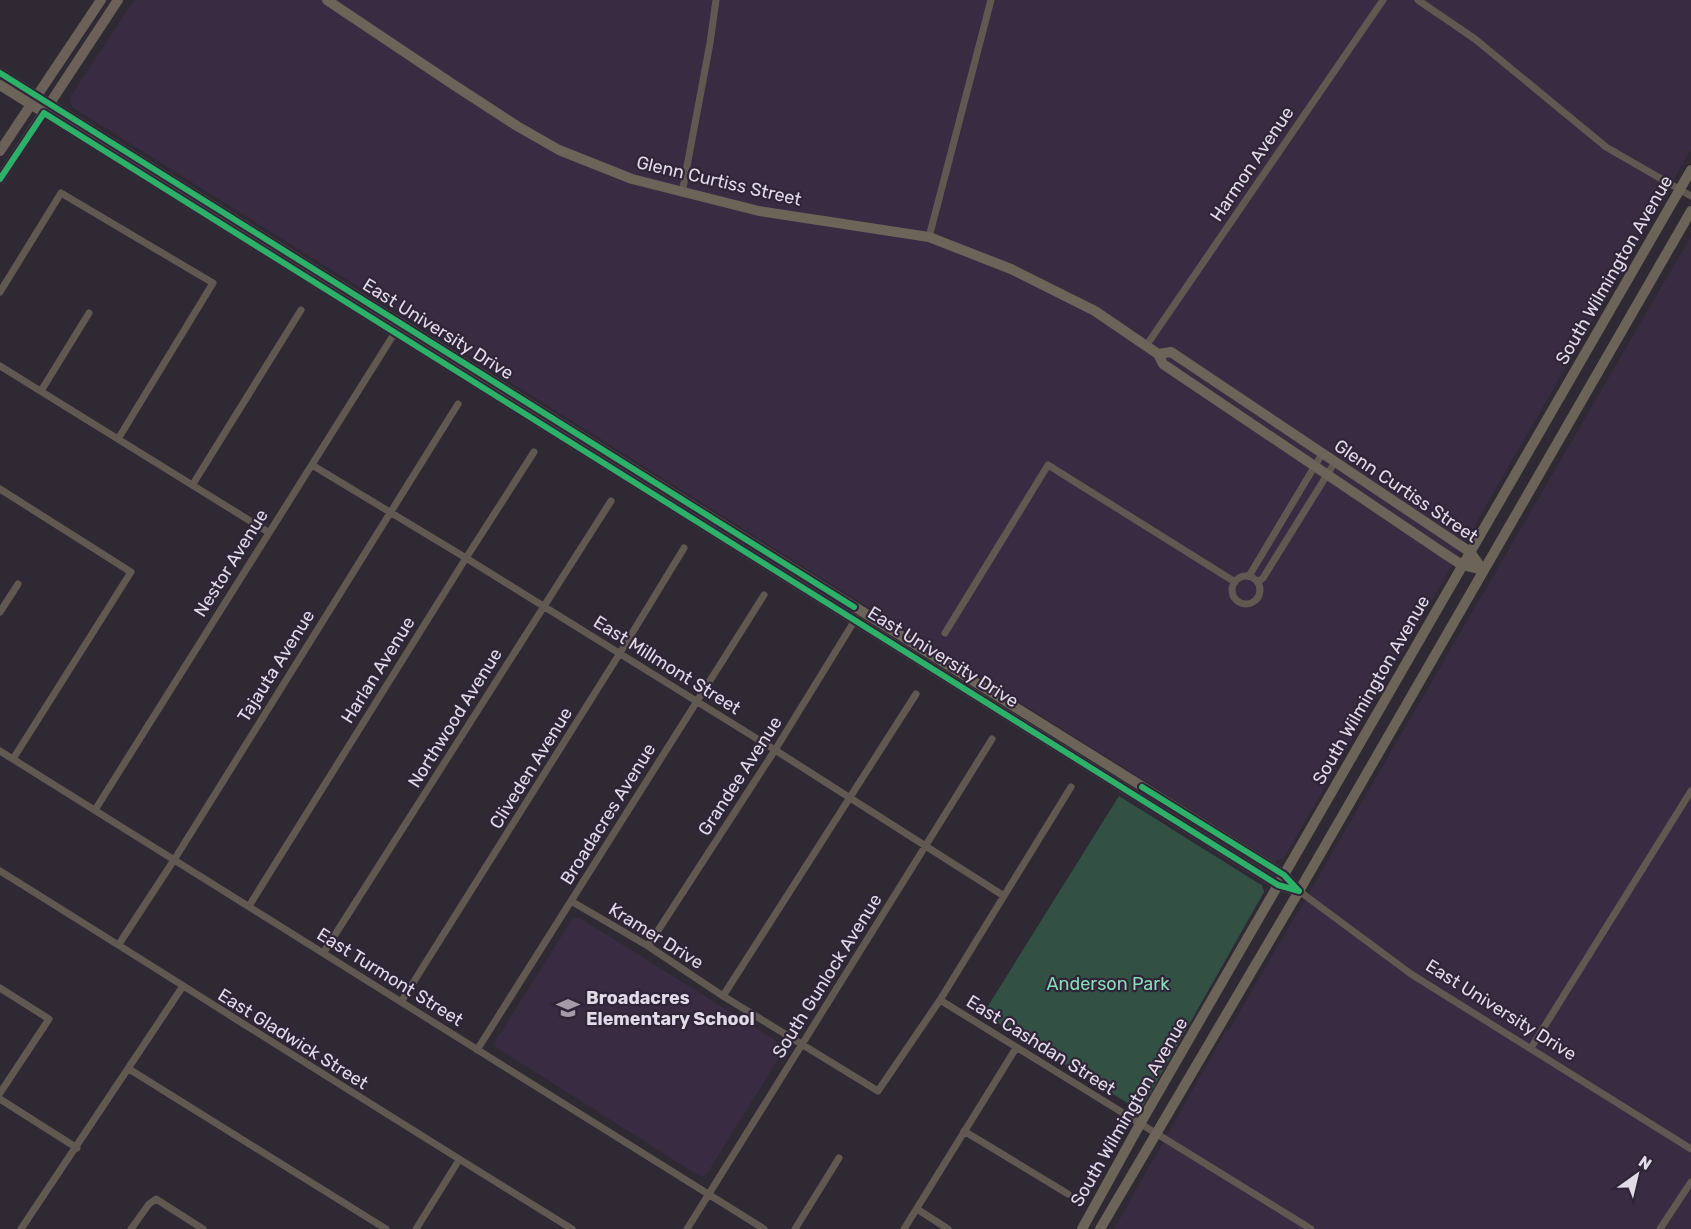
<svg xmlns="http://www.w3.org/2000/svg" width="1691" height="1229" viewBox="0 0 1691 1229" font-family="Rubik,sans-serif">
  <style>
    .built { fill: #392b41 }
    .green { fill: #325044 }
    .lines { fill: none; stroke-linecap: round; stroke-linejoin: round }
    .street { stroke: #615951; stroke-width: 7 }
    .secondary { stroke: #6c6359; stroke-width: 10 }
    .primary { stroke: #6b6158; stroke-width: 10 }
    .cycleway-casing { stroke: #302538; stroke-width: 10 }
    .cycleway { stroke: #2db169; stroke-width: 6 }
    .labels { text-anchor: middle; stroke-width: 4.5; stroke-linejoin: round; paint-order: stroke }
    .street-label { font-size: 18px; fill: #e1dae7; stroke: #302538 }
    .park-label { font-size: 18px; fill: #8adcb8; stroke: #302538 }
    .poi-label { font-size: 18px; font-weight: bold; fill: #e1dae7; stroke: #302538; text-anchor: start }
  </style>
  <rect width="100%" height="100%" fill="#2f2934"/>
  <!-- built -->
  <path class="built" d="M 134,0 L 1691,0 L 1691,149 L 1284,858 L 1274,862 L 72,107 L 70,97 Z
    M 1691,236 L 1691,1229 L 1114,1229 L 1227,1029 L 1229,1030 Z
    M 573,918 L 580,918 L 783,1045 L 784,1050 L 706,1175 L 701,1177 L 497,1048 L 494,1043 Z"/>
  <!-- green -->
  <path class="green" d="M 1119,796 L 1258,883 L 1262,885 L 1264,892 L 1143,1106 L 1134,1107 L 983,1014 Z"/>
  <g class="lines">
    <!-- street -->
    <path class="street" d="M 1418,0 L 1475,39 L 1606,147 L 1691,196
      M 682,193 L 710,43 L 716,0
      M 929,237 L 991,0
      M 0,292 L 61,193 L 213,283 L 118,439
      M 1146,346 L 1383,0
      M 0,366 L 268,532
      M 41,391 L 89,313
      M 312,465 L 466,558 L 775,750 L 1004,896
      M 193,484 L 301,310
      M 0,489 L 131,572 L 13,759
      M1232 590a14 14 0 1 1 28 0a14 14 0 1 1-28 0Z
      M 1249,576 L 1322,454
      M 1258,582 L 1263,578 L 1335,462
      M 0,612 L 18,584
      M 945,633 L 1048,465 L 1235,582
      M 0,751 L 764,1229
      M 95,810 L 394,334
      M 0,871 C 191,990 380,1111 572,1229
      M 1299,891 L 1411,974 L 1691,1149
      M 571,901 L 648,946 L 723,996 L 878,1091 L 940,1000 L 1071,787
      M 249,906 L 466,558 L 534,452
      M 119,944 L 174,860 L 458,404
      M 648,946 L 775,750 L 855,620
      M 324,952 L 611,501
      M 0,988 L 49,1019 L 0,1093
      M 723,996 L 916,694
      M 940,1000 L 1311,1229
      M 401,1002 L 620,653 L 684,548
      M 1531,1048 L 1691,791
      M 477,1050 L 764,595
      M 129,1069 L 386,1229
      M 0,1099 L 77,1148
      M 964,1131 L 1068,1194
      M 917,1209 L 948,1229
      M 21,1229 L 183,986
      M 131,1229 L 149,1204 L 156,1199 L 203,1229
      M 416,1229 L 459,1160
      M 687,1229 L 992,739
      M 795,1229 L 839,1158
      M 904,1229 L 1016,1048
      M 1660,1229 L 1691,1182"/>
    <!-- secondary -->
    <path class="secondary" d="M 327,0 L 454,85 L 517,126 L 559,150 L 632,179 L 759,211 L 929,237 L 1011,269 L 1095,311 L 1158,354 L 1163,364 L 1445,554 L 1462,565 L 1483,570
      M 0,73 L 1284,875 L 1299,891
      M 0,85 L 1278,885 L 1298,891
      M 1158,354 L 1171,352 L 1470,552 L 1483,570
      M 1082,1229 L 1140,1124 L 1691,170
      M 1100,1229 L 1299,891 L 1691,211"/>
    <!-- primary -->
    <path class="primary" d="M 0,151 L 101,0
      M 0,179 L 118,0"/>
    <!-- cycleway casing -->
    <g class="cycleway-casing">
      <path id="cycleway" d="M 0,73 L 854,607
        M 0,179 L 44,113 L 1278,885 L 1299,891
        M 1142,787 L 1284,875 L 1299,891"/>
    </g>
    <!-- cycleway -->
    <use href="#cycleway" class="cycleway"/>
  </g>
  <!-- icons -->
  <defs>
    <g id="school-bare" transform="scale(1.8)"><path d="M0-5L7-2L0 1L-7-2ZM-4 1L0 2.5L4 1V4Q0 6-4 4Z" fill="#a39ca8" stroke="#302538" stroke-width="2.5" paint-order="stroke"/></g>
  </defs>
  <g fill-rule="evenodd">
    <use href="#school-bare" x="568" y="1008"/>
  </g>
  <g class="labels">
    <!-- street labels -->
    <g class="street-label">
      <text transform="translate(1252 164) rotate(-56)" y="6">Harmon Avenue</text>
      <text transform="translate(719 181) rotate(13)" y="6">Glenn Curtiss Street</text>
      <text transform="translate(1614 270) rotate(-60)" y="6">South Wilmington Avenue</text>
      <text transform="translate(438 329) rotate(32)" y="6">East University Drive</text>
      <text transform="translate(1406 491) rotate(34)" y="6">Glenn Curtiss Street</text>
      <text transform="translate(231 563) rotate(-58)" y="6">Nestor Avenue</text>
      <text transform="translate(943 657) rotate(32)" y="6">East University Drive</text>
      <text transform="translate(667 665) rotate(32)" y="6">East Millmont Street</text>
      <text transform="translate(276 666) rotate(-58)" y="6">Tajauta Avenue</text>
      <text transform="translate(378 670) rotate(-58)" y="6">Harlan Avenue</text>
      <text transform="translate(1371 690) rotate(-60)" y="6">South Wilmington Avenue</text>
      <text transform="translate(455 718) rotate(-58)" y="6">Northwood Avenue</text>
      <text transform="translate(531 768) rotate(-58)" y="6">Cliveden Avenue</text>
      <text transform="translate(740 776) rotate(-57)" y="6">Grandee Avenue</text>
      <text transform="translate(608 814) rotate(-58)" y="6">Broadacres Avenue</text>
      <text transform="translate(656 936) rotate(32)" y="6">Kramer Drive</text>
      <text transform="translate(827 976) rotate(-58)" y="6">South Gunlock Avenue</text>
      <text transform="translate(390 977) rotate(32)" y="6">East Turmont Street</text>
      <text transform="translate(1501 1010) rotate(32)" y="6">East University Drive</text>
      <text transform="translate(293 1039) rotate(32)" y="6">East Gladwick Street</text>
      <text transform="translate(1041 1045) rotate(32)" y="6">East Cashdan Street</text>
      <text transform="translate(1129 1112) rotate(-60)" y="6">South Wilmington Avenue</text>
    </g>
    <!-- park labels -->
    <g class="park-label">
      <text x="1108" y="990">Anderson Park</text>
    </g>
    <!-- poi labels -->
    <g class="poi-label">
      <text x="586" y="1004">Broadacres<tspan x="586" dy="21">Elementary School</tspan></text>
    </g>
  </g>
  <!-- north arrow -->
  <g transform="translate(1637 1175) rotate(34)" stroke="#302538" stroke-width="4.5" paint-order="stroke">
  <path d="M0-4.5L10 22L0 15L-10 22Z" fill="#e1dae7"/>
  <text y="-9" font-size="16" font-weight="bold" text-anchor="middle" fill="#e1dae7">N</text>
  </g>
</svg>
